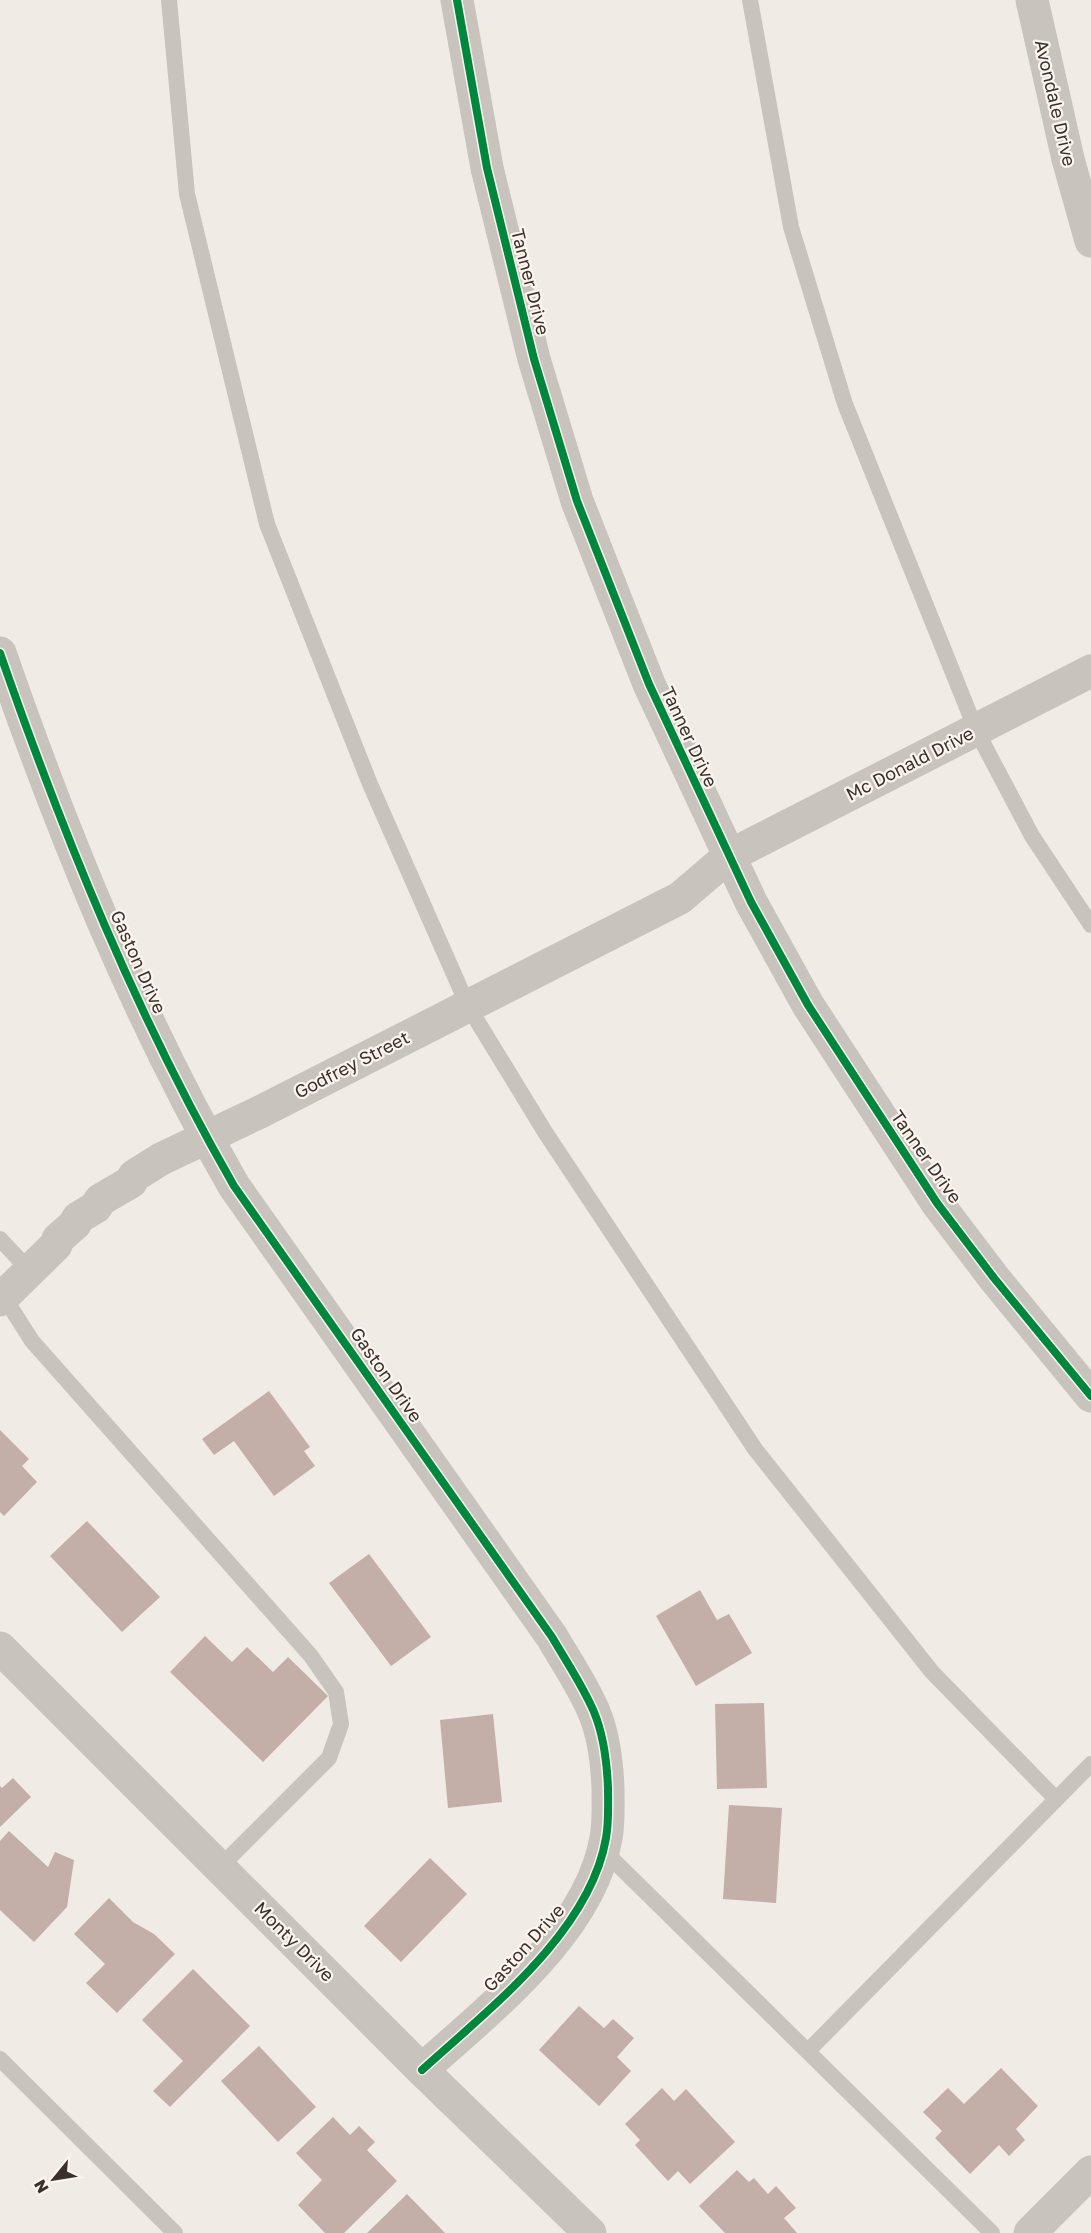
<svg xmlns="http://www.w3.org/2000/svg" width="1091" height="2233" viewBox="0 0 1091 2233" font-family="'Golos Text',sans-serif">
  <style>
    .building { fill: #c3afa7 }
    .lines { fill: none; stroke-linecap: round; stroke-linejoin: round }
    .service { stroke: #c9c3be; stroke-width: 16 }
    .minor { stroke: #c9c3be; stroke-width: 33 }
    .tertiary { stroke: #c9c3be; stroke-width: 33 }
    .cycleway-casing { stroke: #fbf5ee; stroke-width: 11 }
    .cycleway { stroke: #00873e; stroke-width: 8 }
    .labels { text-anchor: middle; stroke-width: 4.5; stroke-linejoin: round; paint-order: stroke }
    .street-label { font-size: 18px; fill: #3b302b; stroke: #fbf5ee }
  </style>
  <rect width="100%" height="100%" fill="#f0ebe5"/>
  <!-- building -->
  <path class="building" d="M 269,1391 L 310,1447 L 304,1451 L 315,1466 L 274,1496 L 234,1441 L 214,1455 L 202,1439 Z
    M 0,1430 L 29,1459 L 22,1466 L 37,1482 L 4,1516 L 0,1512 Z
    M 87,1521 L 160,1597 L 122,1632 L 50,1556 Z
    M 369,1554 L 431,1637 L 391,1666 L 329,1583 Z
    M 700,1590 L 717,1620 L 729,1614 L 752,1653 L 696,1686 L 656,1616 Z
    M 205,1636 L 232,1662 L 247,1647 L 273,1672 L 288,1657 L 328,1696 L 263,1762 L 170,1672 Z
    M 764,1703 L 767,1788 L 717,1789 L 715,1704 Z
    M 493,1714 L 502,1802 L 448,1808 L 440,1720 Z
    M 13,1778 L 31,1797 L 0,1827 L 0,1786 L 2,1788 Z
    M 729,1805 L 782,1808 L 776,1903 L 723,1899 Z
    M 9,1831 L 48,1867 L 55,1852 L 74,1860 L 67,1907 L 34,1942 L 0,1910 L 0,1841 Z
    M 430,1858 L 467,1894 L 401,1962 L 364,1926 Z
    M 109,1898 L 133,1922 L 154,1934 L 175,1954 L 117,2013 L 86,1983 L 105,1964 L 74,1934 Z
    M 193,1969 L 250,2026 L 170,2107 L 153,2091 L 183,2061 L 142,2020 Z
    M 579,2006 L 604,2028 L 613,2019 L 634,2038 L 617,2057 L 631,2071 L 599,2106 L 539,2050 Z
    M 259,2046 L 316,2107 L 278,2142 L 221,2081 Z
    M 1001,2068 L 1038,2106 L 1016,2129 L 1025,2140 L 1009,2156 L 999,2145 L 970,2174 L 935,2138 L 942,2131 L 923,2112 L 948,2088 L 964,2104 Z
    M 662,2088 L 674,2101 L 686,2089 L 735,2142 L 690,2184 L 678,2171 L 668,2181 L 635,2145 L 640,2140 L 625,2124 Z
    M 333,2117 L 350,2135 L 359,2126 L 375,2142 L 367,2150 L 397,2181 L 344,2233 L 325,2233 L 298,2205 L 322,2180 L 296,2153 Z
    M 737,2170 L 749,2182 L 754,2178 L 768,2194 L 776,2186 L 796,2208 L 784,2218 L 797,2233 L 725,2233 L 699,2206 Z
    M 407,2194 L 445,2233 L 367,2233 Z"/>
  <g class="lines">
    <!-- service -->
    <path class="service" d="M 169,0 L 187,194 L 267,524 L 370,784 L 468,1006 L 545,1132 L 755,1449 L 932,1672 L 1056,1799
      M 750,0 L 791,227 L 845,404 L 976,730 L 1032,836 L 1091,925
      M 0,1239 L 30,1271
      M 4,1297 L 32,1341 L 311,1656 L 336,1692 L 341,1724 L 329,1758 L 219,1868
      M 603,1850 L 992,2233
      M 808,2051 L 1091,1764
      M 0,2059 L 175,2233"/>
    <!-- minor -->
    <path class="minor" d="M 457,0 L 487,168 L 534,359 L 577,501 L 649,684 L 751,902 L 808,1005 L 937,1203 L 994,1278 L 1091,1396
      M 1032,0 L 1068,159 L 1091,241
      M 0,653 C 64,837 137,1017 234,1186 L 552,1637 C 566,1661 583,1686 594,1712 C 604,1736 607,1763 608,1788 C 608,1805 609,1822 606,1838 C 590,1932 489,2009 422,2070
      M 0,1300 L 56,1245 L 58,1239 L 75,1224 L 78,1218 L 96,1207 L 100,1200 L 131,1182 L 134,1176 L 161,1159 L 260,1112 L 680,898 L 729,856 L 1091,671"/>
    <!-- tertiary -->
    <path class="tertiary" d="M 0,1648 L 422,2070 L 590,2233
      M 1030,2233 L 1091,2172"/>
    <!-- cycleway casing -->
    <g class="cycleway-casing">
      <path id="cycleway" d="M 457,0 L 487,168 L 534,359 L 577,501 L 649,684 L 751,902 L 808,1005 L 937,1203 L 994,1278 L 1091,1396
        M 0,653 C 64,837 137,1017 234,1186 L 552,1637 C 566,1661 583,1686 594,1712 C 604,1736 607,1763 608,1788 C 608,1805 609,1822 606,1838 C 590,1932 489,2009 422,2070"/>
    </g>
    <!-- cycleway -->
    <use href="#cycleway" class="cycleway"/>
  </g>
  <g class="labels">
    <!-- street labels -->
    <g class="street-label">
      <text transform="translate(1055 103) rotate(77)" y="6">Avondale Drive</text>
      <text transform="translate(530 282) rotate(76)" y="6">Tanner Drive</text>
      <text transform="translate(689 737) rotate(65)" y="6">Tanner Drive</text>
      <text transform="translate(910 764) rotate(-27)" y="6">Mc Donald Drive</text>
      <text transform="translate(138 962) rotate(66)" y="6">Gaston Drive</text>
      <text transform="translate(352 1065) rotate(-27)" y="6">Godfrey Street</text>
      <text transform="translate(926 1157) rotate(55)" y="6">Tanner Drive</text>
      <text transform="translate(386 1375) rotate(55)" y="6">Gaston Drive</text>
      <text transform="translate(294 1942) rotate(45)" y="6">Monty Drive</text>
      <text transform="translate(524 1948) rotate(-48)" y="6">Gaston Drive</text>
    </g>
  </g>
  <!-- north arrow -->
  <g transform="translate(54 2179) rotate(240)" stroke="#fbf5ee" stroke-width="4.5" paint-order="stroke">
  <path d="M0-4.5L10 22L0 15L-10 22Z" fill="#3b302b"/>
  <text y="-9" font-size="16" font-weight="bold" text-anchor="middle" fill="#3b302b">N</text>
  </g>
</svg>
